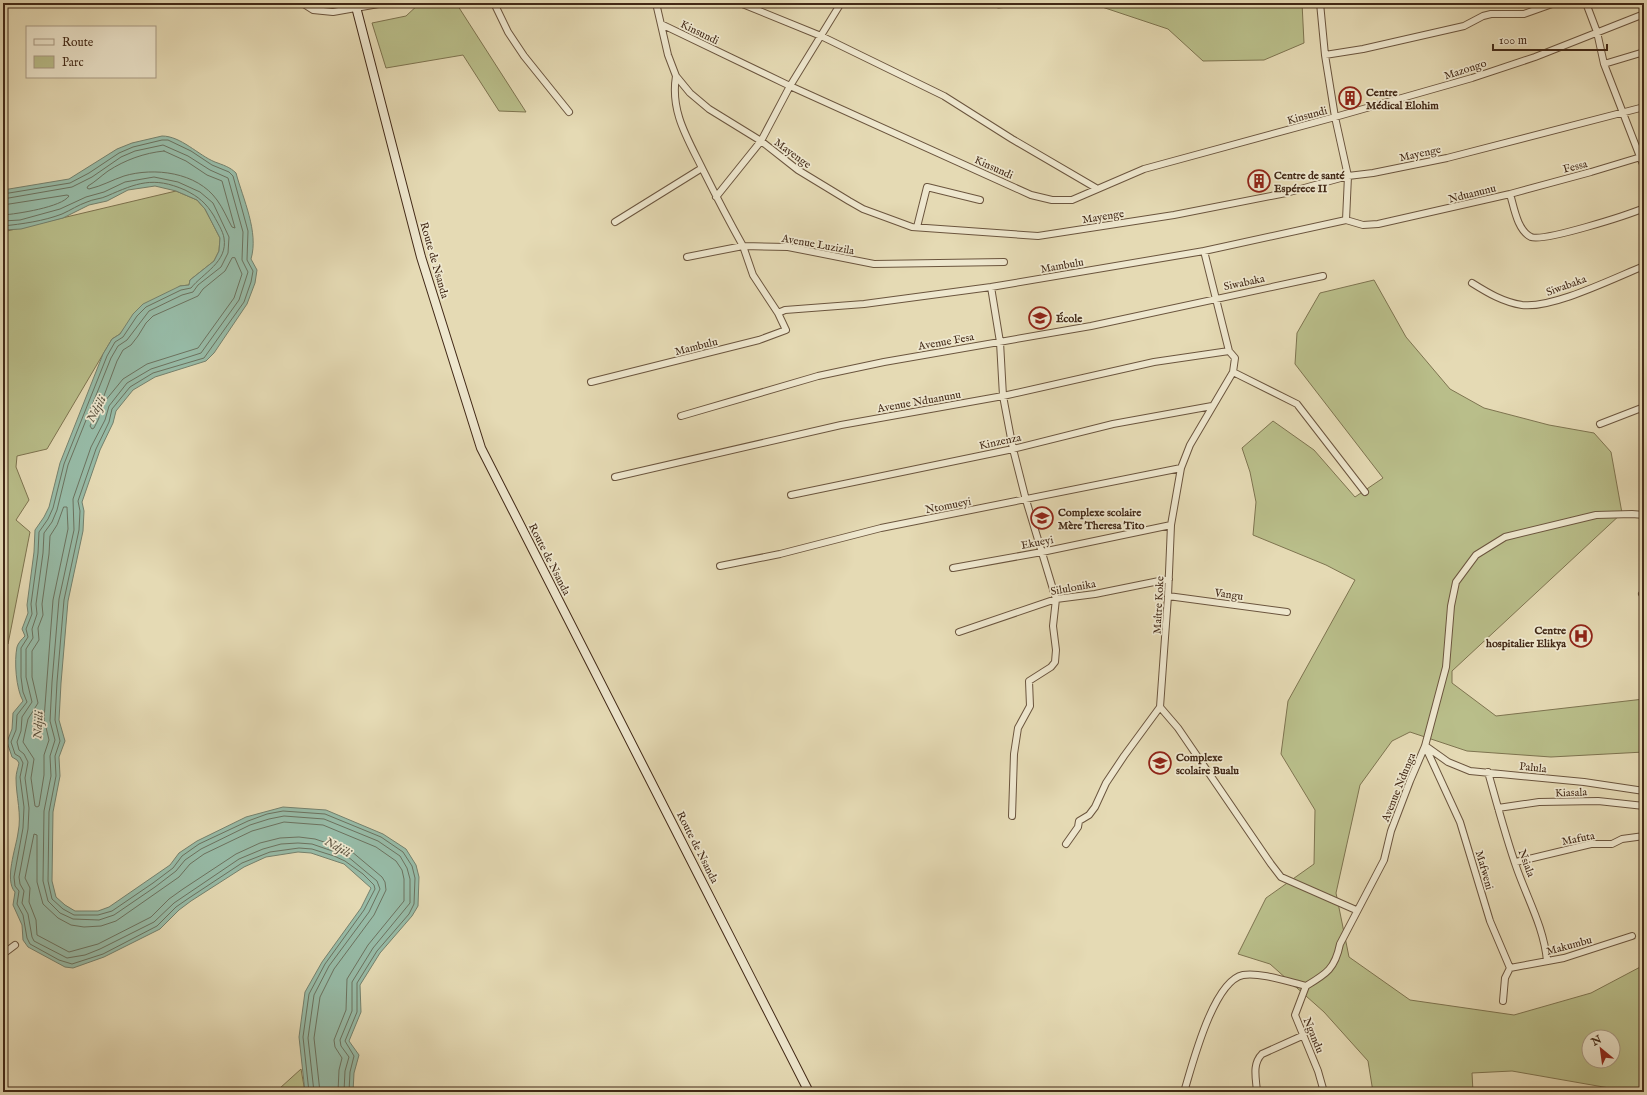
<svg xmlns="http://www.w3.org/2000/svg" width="1647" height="1095" viewBox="0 0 1647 1095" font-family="'IM FELL English',serif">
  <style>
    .green { fill: #b9be8a; stroke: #7e7450; fill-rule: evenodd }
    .water { fill: #97bba7; stroke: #75816d }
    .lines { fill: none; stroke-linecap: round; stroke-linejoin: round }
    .shore { stroke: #6c725f; stroke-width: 1 }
    .street-casing { stroke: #6b553e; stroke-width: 8 }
    .secondary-casing { stroke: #422917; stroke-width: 10 }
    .street { stroke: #eee7ce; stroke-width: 6 }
    .secondary { stroke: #eee7ce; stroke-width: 8 }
    .labels { text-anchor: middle; stroke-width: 3.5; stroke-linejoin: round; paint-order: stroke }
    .street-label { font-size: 11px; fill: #422917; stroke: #eee7ce }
    .poi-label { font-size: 11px; font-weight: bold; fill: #422917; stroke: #eee7ce; text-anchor: start }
    .water-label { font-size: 12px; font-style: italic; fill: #574e3b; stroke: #eee7ce }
  </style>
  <rect width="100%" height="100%" fill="#e5dab4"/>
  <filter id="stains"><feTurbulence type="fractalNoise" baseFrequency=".005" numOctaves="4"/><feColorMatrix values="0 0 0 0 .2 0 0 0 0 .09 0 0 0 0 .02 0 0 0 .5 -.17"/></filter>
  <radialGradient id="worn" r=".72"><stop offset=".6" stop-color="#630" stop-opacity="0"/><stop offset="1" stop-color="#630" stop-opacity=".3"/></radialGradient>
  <!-- green -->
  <path class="green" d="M 420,3 L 456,3 L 526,112 L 499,111 L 463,55 L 386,68 L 372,23 L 406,16 Z
    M 988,3 L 1052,3 L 998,8 Z
    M 1090,3 L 1302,3 L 1304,43 L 1264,60 L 1203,61 L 1168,29 Z
    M 176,191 L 197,200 L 205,209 L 220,238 L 219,251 L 214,261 L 190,280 L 189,285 L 180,286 L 126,326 L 120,334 L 112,339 L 47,449 L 17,456 L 16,467 L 29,500 L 16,520 L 30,532 L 8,644 L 3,635 L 3,232 Z
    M 1374,280 L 1406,337 L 1450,389 L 1484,408 L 1549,425 L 1594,433 L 1611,452 L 1622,513 L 1452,671 L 1452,683 L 1496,716 L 1644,699 L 1644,752 L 1551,757 L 1467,751 L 1410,732 L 1392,741 L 1360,785 L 1336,893 L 1349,957 L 1410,1000 L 1514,1015 L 1591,993 L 1644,965 L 1644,1092 L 1632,1092 L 1512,1071 L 1472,1073 L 1473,1092 L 1373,1092 L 1368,1061 L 1324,1012 L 1270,964 L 1238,954 L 1266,898 L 1314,864 L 1315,810 L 1281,754 L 1288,701 L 1355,580 L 1326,565 L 1253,535 L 1256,502 L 1250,472 L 1242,448 L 1273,421 L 1314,450 L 1355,497 L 1383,478 L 1295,364 L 1297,333 L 1320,293 ZM 1589,1037 L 1613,1037 L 1613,1061 L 1589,1061 Z
    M 301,1069 L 305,1092 L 281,1092 L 280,1088 Z"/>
  <!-- water -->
  <path class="water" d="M 162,136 C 181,136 198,155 215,162 C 223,165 230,167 236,173 C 243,199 259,232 251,259 L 257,270 L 255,283 L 247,304 L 214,353 L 206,361 L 155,377 L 133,390 L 116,411 L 113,423 L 100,450 L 82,502 L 84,511 L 83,531 L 68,601 L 61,683 L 59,720 L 65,741 L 59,757 L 60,776 L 53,812 L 52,881 L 56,897 L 65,905 L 75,911 L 98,911 L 109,907 L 170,865 L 179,853 L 197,841 L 246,817 L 283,807 L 326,810 L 383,834 L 406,849 L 416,865 L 419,877 L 418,906 L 412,916 L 380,953 L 360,985 L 361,1012 L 349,1041 L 359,1055 L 354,1073 L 353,1092 L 305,1092 L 299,1037 L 305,992 L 322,962 L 361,908 L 371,888 L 344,864 L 311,853 L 298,852 L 266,857 L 244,867 L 191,901 L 179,910 L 160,929 L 104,957 L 73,968 L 65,967 L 28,947 L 23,940 L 22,925 L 13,905 L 15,892 C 4,880 16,848 18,833 C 22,814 16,797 16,778 C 16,773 18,768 19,763 L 17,760 L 12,757 L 7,742 L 12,729 L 13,713 L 23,701 C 16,689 14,661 17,647 C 18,643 22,639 25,636 L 22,629 L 28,613 L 27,605 L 34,552 L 35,530 L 44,517 L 49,507 L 60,463 L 103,354 L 112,339 L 120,334 L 133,314 L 143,304 L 180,286 L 189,285 L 190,280 L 214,261 L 219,251 L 220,238 L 205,209 L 197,200 L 176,191 L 155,186 L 128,190 L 107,201 L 89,205 L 63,218 L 21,229 L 3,230 L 3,190 L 69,179 L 117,149 L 132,143 Z"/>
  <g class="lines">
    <!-- shore -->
    <path class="shore" d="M 164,151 L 186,161 L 207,175 L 222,181 L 235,228 L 232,227 C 227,218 223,208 217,200 C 197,172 154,167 124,176 C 112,180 102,186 89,189 L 87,188 L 88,186 C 95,182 101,176 108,171 C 125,160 144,153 164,151 Z
      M 3,194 L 70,183 L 89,173 L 119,153 L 133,147 L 162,140 L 168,140 L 191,151 L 212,165 L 229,172 L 233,176 L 248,231 L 247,260 L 253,271 L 251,282 L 244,302 L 204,358 L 153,373 L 130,387 L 112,409 L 109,422 L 96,449 L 78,501 L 80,511 L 79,530 L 64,600 L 57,682 L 55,720 L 60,741 L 55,756 L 56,776 L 49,812 L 48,881 L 52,899 L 63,909 L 74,915 L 98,915 L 112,911 L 153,883 L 173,868 L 182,856 L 199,844 L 248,821 L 267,814 L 283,811 L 325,814 L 381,837 L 403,852 L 412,866 L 415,878 L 414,904 L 409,914 L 377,951 L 357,983 L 357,1012 L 345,1041 L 354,1056 L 350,1072 L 349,1092
      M 3,199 L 72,187 L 92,177 L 121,157 L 135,151 L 163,145 L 188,156 L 210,170 L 228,178 L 243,232 L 242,260 L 248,272 L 239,300 L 201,353 L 151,369 L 127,383 L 109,406 L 105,420 L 91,447 L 73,499 L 74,530 L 59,599 L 52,682 L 50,721 L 55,740 L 50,756 L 51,776 L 44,811 L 43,881 L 48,901 L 60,913 L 73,919 L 99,920 L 114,915 L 155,887 L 176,871 L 185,860 L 201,849 L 250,825 L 269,819 L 284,816 L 324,819 L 378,841 L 400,856 L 407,868 L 410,879 L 410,903 L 373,948 L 352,982 L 352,1011 L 340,1040 L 341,1046 L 349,1057 L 345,1071 L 344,1092
      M 3,205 L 67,195 L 69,196 C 62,207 17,214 3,215
      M 3,221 L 20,220 L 60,209 L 86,197 L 104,192 L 125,182 L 154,177 L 178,182 L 200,192 L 213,203 L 229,237 L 228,253 L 221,267 L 198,285 L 193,292 L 182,295 L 149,311 L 127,340 L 118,346 L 111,358 L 68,465 L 57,510 L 52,522 L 44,533 L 43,553 L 36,604 L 37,614 L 32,629 L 33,638 L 26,649 L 26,677 L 32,702 L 22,717 L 21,731 L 17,742 L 19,750 L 24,754 L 28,762 L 25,778 L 29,808 L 28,829 L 19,877 L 20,884 L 24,891 L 22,903 L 28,914 L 32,937 L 34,941 L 67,958 L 85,955 L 100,949 L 154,922 L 174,903 L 239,859 L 263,849 L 281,844 L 298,843 L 312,844 L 347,856 L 377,881 L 380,889 L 369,912 L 329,966 L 314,995 L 308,1038 L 314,1092
      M 3,226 C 22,224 44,221 62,214 C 71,210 78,205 87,202 C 93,199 101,199 107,196 C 137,183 153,176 185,190 C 199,197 206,203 214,216 C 217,222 223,231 224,238 C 228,262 203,273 191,288 L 181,290 L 146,307 L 137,316 L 123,337 L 115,342 L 107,356 L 64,464 L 53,508 L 48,519 L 39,532 L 38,553 L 31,604 L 32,614 L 26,629 L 28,637 L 21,648 L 21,677 L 23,692 L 27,702 L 17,715 L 16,730 L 11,742 L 15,754 L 20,757 L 23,763 L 20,777 L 24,807 L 23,828 L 14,877 L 15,886 L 19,891 L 17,904 L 23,915 L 27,938 L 30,944 L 59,960 L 72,964 L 103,954 L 157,926 L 176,907 L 189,898 L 242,863 L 270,852 L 299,848 L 312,849 L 334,856 L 345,861 L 363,874 L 374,885 L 375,889 L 364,910 L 325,964 L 309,994 L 303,1037 L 309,1092
      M 235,258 L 242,274 L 234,298 L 198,348 L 147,364 L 123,379 L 105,401 L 102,401 L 117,361 L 123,350 L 131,345 L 138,336 L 146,323 L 153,316 L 198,296 L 203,289 L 225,271 L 232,258 Z
      M 99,410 L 99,418 L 94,428 L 92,429 L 90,426 L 97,411 Z
      M 64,507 L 67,507 L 68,529 L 53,600 L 44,719 L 49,740 L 44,755 L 44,775 L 39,806 L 37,807 L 35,806 L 31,778 L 34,759 L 23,742 L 28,719 L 38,703 L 32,677 L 32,651 L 39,640 L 38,628 L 43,615 L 42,604 L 49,554 L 50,536 L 57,525 Z
      M 320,1092 L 314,1038 L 320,997 L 334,969 L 374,915 L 386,890 L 385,882 L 382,877 L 351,851 L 315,839 L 299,837 L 280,838 L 260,843 L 236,854 L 183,889 L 169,899 L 151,917 L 98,944 L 69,952 L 37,935 L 36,920 L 29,902 L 30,888 L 25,878 L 34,834 L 37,835 L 37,882 L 43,904 L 58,918 L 71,925 L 84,927 L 101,926 L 116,921 L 179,877 L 190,864 L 204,854 L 252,831 L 284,822 L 323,825 L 376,847 L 396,861 L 402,870 L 404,879 L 404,901 L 368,945 L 347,979 L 346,1010 L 334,1040 L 335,1047 L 342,1058 L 339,1070 L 338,1092"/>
    <!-- street casing -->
    <g class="street-casing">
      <path id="street" d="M 302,3 L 313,10 L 333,12 L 384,3
        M 494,3 L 508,32 L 524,56 L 569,112
        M 656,3 L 668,55 L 676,76 L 690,93 L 709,109 L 761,141 L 798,170 L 849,201 L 863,209 L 912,227 L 1038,236 L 1174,215 L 1286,193 L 1348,176 L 1373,173 L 1447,158 L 1644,107
        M 740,3 L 821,36 L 944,96 L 1012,139 L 1096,188
        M 1320,3 L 1325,55 L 1335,117 L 1348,176 L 1346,220
        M 1586,3 L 1597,32 L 1604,64 L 1644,167
        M 661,24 L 790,86 L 1031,195 L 1052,200 L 1072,200 L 1144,169 L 1335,117 L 1472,78 L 1535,57 L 1644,14
        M 1325,55 L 1363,49 L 1464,26 L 1483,16 L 1491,14 L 1524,14 L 1555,3
        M 1604,64 L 1644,52
        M 676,76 C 670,112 688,139 703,170 C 716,196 729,221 743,246 L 788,247 L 874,264 L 1004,262
        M 1510,194 C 1514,207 1517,230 1531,237 C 1544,242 1628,215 1644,208
        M 716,197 L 761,141 L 790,86 L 841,3
        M 1346,220 L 1363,225 L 1378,224 L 1510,194 L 1591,172 L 1644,156
        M 615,222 L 702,168
        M 917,227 L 927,187 L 980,200
        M 687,257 L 743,246 L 753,275 L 778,313 L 785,310 L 864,304 L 991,287 L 1204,251 L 1346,220
        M 1472,283 C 1488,293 1503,302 1522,305 C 1552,309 1614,278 1644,266
        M 991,287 L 1000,342 L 1003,396 L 1013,449 L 1026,500 L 1056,599 L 1053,626 L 1056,650 L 1055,662 L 1051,667 L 1029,681 L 1030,706 L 1018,728 L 1014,754 L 1012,816
        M 1233,372 L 1297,404 L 1365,492
        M 591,382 L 759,340 L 786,330 L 778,313
        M 681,416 L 818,376 L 884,362 L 1091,326 L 1323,276
        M 1600,424 L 1644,407
        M 615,477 L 841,425 L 1003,396 L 1154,362 L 1229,351
        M 791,495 L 1013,449 L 1113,424 L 1212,406
        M 720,566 L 780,554 L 881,528 L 1181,468
        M 953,568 L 1042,552 L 1171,525
        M 1642,594 L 1644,593
        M 1168,596 L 1287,612
        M 959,632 L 1056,599 L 1095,594 L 1169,579
        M 1160,707 L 1178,728 L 1271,864 L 1281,877 L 1356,910
        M 1425,746 L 1460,822 L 1490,921 L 1510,968 L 1505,978 L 1503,1001
        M 1427,747 L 1448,762 L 1470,771 L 1584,782 L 1644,791
        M 1488,772 C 1497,804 1506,838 1517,869 C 1528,900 1544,928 1547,961
        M 1498,808 L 1539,802 L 1598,801 L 1644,806
        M 1066,844 L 1078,827 L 1079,821 L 1089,815 L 1095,807 L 1106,783 L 1124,756 L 1160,707 L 1168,596 L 1171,525 L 1181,468 L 1190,445 L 1233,372 L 1235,358 L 1229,351 L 1204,251
        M 1516,862 L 1591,844 L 1612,844 L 1622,839 L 1644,836
        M 3,954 L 15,945
        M 1510,968 L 1564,958 L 1632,936
        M 1306,986 L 1295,1015 L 1318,1071 L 1324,1092
        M 1184,1092 C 1192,1066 1213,981 1243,975 C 1260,972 1289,982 1306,986 C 1326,974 1335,969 1340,944 L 1384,860 L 1391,831 L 1410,781 L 1425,746 L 1446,667 L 1451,606 L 1456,582 L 1476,555 L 1505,537 L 1596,515 L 1632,514 L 1644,515
        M 1257,1092 C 1256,1078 1252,1064 1262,1054 L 1302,1036"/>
    </g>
    <!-- secondary casing -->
    <g class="secondary-casing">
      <path id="secondary" d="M 355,3 L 421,257 L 481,448 L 809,1092"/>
    </g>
    <!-- street -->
    <use href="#street" class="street"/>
    <!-- secondary -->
    <use href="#secondary" class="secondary"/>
  </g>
  <!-- icons -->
  <defs>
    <g id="building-ring" transform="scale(1.15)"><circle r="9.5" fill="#eee7ce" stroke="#8f2418" stroke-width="1.5"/><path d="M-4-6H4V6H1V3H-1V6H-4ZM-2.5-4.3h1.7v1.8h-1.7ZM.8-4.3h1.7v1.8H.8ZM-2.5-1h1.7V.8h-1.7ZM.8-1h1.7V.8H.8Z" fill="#8f2418"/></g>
    <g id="school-ring" transform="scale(1.15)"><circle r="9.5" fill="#eee7ce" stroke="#8f2418" stroke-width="1.5"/><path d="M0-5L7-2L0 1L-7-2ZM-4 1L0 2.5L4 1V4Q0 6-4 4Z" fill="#8f2418"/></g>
    <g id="hospital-ring" transform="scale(1.15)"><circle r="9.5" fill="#eee7ce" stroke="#8f2418" stroke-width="1.5"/><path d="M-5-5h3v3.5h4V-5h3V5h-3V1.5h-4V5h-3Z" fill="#8f2418"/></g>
  </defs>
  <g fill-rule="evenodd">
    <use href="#building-ring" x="1350" y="98"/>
    <use href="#building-ring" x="1259" y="181"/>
    <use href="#school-ring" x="1040" y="318"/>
    <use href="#school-ring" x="1042" y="518"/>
    <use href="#hospital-ring" x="1581" y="636"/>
    <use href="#school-ring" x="1160" y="763"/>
  </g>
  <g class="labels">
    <!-- street labels -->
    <g class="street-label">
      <text transform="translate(700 32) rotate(26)" y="4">Kinsundi</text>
      <text transform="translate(1465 69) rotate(-18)" y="4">Mazongo</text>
      <text transform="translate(1307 115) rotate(-15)" y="4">Kinsundi</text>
      <text transform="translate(793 153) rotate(36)" y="4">Mayenge</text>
      <text transform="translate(1420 153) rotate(-12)" y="4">Mayenge</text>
      <text transform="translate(1575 166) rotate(-14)" y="4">Fessa</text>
      <text transform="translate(994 167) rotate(24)" y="4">Kinsundi</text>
      <text transform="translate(1472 193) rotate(-14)" y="4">Nduanunu</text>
      <text transform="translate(1103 216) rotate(-9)" y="4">Mayenge</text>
      <text transform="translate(818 244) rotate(10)" y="4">Avenue Luzizila</text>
      <text transform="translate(435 260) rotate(74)" y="4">Route de Nsanda</text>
      <text transform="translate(1062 265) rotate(-10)" y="4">Mambulu</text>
      <text transform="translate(1244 282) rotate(-12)" y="4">Siwabaka</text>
      <text transform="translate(1566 285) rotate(-20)" y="4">Siwabaka</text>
      <text transform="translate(946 341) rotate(-10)" y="4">Avenue Fesa</text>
      <text transform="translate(696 346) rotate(-14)" y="4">Mambulu</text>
      <text transform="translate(919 401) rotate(-10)" y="4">Avenue Nduanunu</text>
      <text transform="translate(1000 441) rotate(-12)" y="4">Kinzenza</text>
      <text transform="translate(948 505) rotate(-11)" y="4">Ntomueyi</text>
      <text transform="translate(1037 542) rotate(-11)" y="4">Ekueyi</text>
      <text transform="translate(550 559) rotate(63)" y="4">Route de Nsanda</text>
      <text transform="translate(1073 587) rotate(-10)" y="4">Silulonika</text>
      <text transform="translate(1229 594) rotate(8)" y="4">Vangu</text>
      <text transform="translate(1158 605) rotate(-87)" y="4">Maître Koke</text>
      <text transform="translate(1533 767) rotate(6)" y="4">Palula</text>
      <text transform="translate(1398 787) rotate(-68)" y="4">Avenue Ndunga</text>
      <text transform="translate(1571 792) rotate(-2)" y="4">Kiasala</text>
      <text transform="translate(1578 838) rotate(-11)" y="4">Mafuta</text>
      <text transform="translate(698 847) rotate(63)" y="4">Route de Nsanda</text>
      <text transform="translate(1527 863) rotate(69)" y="4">Nsiala</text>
      <text transform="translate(1485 870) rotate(74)" y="4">Mafweni</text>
      <text transform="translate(1569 945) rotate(-15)" y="4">Makumbu</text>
      <text transform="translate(1314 1035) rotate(68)" y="4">Ngandu</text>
    </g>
    <!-- poi labels -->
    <g class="poi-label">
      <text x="1366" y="96">Centre<tspan x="1366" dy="13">Médical Elohim</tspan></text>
      <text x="1274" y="179">Centre de santé<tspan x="1274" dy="13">Espérece II</tspan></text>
      <text x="1056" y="322">École</text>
      <text x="1058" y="516">Complexe scolaire<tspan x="1058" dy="13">Mère Theresa Tito</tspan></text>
      <text x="1566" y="634" text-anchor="end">Centre<tspan x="1566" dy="13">hospitalier Elikya</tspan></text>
      <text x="1176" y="761">Complexe<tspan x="1176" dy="13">scolaire Bualu</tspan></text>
    </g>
    <!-- water labels -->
    <g class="water-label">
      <text transform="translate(96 409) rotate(-62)" y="4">Ndjili</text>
      <text transform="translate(38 725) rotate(-87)" y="4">Ndjili</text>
      <text transform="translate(338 847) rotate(29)" y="4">Ndjili</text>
    </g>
  </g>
  <!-- margin -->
  <rect width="1647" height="1095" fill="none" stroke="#e5dab4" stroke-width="16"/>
  <rect x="4" y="4" width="1639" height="1087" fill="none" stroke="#422917" stroke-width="2"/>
  <rect x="8" y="8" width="1631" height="1079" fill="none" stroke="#422917"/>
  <!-- legend -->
  <rect x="26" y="26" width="130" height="52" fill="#eee7ce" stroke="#a99b85"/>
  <rect x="34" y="39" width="20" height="6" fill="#eee7ce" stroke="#a99b85"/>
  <text x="62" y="46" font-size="12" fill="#422917">Route</text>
  <rect x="34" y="56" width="20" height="12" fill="#b9be8a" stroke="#a99b85"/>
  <text x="62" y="66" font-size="12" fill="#422917">Parc</text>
  <!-- north arrow -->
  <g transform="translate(1601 1049) rotate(331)"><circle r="19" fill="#eee7ce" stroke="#a99b85"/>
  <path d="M0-3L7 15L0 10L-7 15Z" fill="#8f2418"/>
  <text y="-6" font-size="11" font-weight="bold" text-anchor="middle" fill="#422917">N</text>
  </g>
  <!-- scale -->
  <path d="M1493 44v6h114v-6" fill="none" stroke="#422917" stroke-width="2"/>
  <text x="1499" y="44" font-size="12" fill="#422917" stroke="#eee7ce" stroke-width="3" paint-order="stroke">100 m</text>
  <rect width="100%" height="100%" filter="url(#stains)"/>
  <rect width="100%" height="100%" fill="url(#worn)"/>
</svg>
